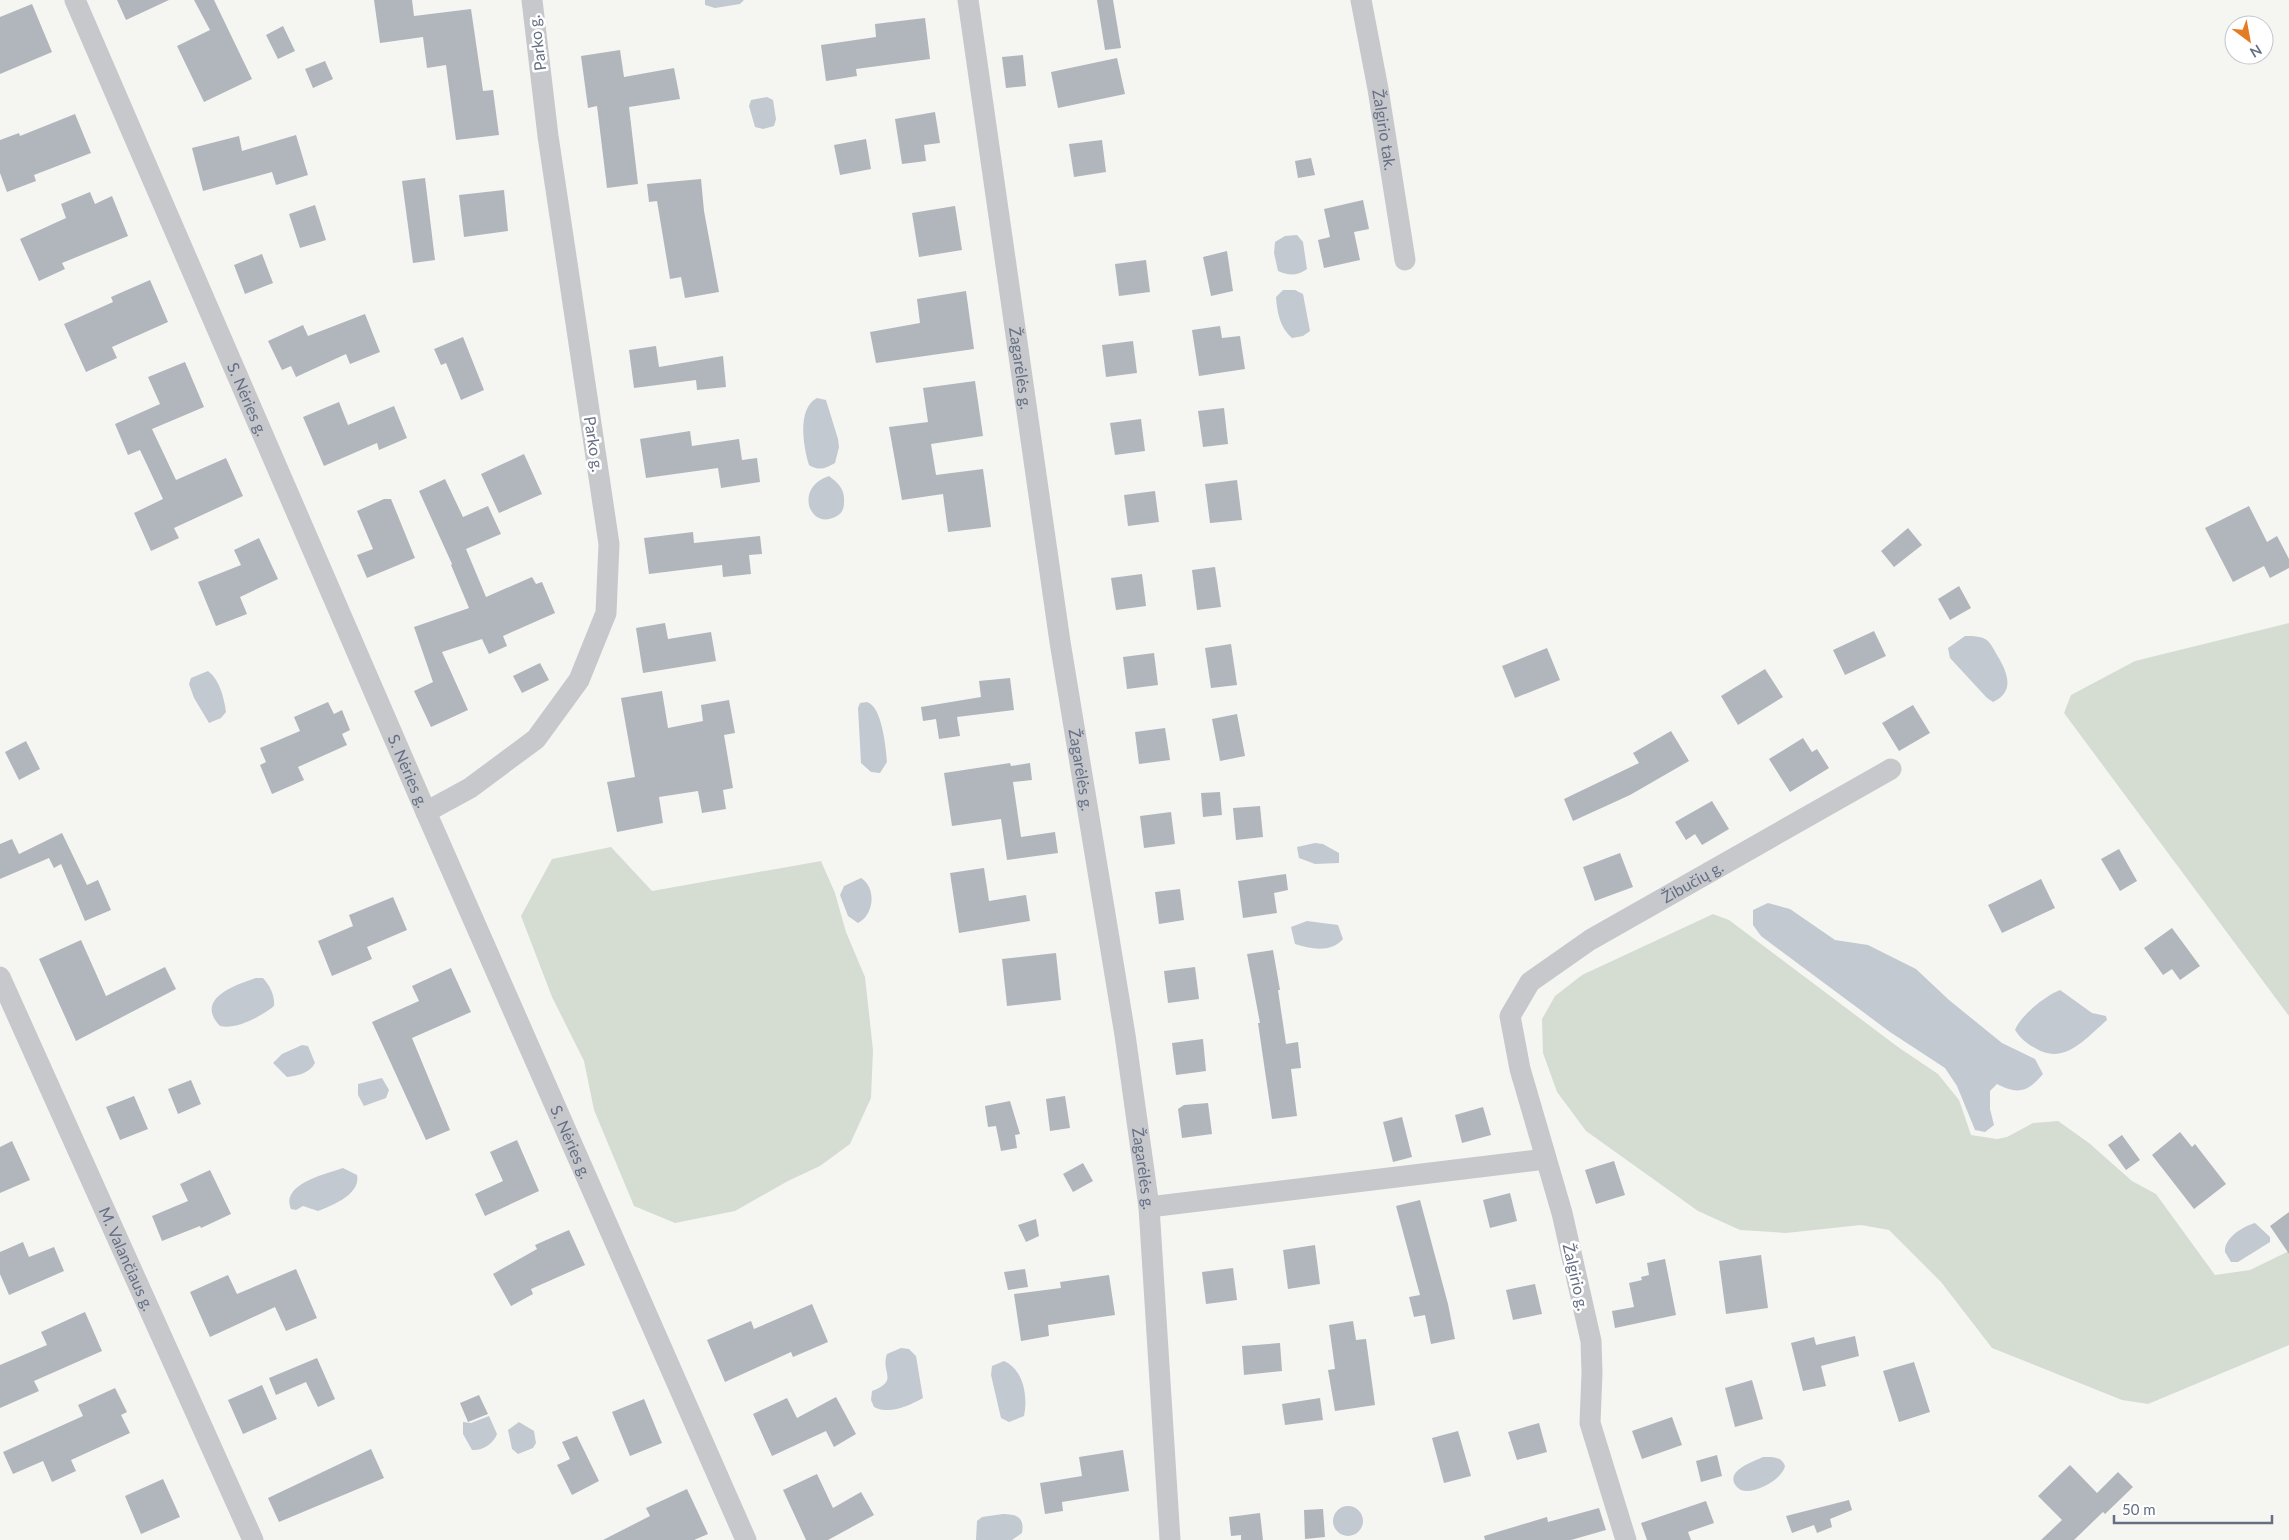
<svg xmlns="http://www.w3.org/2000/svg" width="2289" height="1540" viewBox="0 0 2289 1540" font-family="Lato,sans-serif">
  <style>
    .green { fill: #d5ddd3 }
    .water { fill: #c2c9d0 }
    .building { fill: #b1b5bc }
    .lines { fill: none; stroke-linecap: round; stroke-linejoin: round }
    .minor { stroke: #c6c8cc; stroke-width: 21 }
    .labels { text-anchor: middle; stroke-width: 5; stroke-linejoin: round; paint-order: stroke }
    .street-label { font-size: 16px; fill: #656f84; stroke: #fff }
  </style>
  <rect width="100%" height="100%" fill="#f5f6f2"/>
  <!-- green -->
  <path class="green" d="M 2289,623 L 2289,1016 L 2064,713 L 2071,695 L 2135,661 Z
    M 611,847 L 652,891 L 821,861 L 835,893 L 846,932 L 865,977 L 873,1050 L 871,1098 L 850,1144 L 820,1166 L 788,1181 L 735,1211 L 675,1223 L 634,1206 L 594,1110 L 584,1061 L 552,997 L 521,916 L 552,859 Z
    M 1713,914 L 1729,920 L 1898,1047 L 1938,1074 L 1959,1100 L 1971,1135 L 1997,1139 L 2007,1137 L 2033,1123 L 2058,1121 L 2089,1143 L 2132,1181 L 2156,1194 L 2215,1275 L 2250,1270 L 2289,1251 L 2289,1345 L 2148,1404 L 2122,1400 L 1992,1348 L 1941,1282 L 1889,1230 L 1861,1225 L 1786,1233 L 1740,1230 L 1698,1211 L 1586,1131 L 1557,1092 L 1543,1053 L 1542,1019 L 1555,996 L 1582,975 Z"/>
  <!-- water -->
  <path class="water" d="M 705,0 L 744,0 L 740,4 L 715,8 L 705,5 Z
    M 767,97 L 773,100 L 776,119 L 774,126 L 763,129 L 755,127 L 749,106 L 751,100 Z
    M 1297,235 L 1303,242 L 1307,269 C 1297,276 1289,276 1278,271 L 1274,253 L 1275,242 L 1285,236 Z
    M 1283,290 L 1295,290 L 1303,294 L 1310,331 L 1303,336 L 1292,338 C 1280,328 1277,312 1276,297 Z
    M 817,398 L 826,400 L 838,439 L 839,447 L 835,463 C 825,469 819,471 809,465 C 803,446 797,408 817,398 Z
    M 829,476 C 838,483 845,489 844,502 C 844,509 842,514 835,517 C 809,530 794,487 829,476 Z
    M 1965,636 C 1974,636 1982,636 1988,641 C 1992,645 1994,650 1997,655 C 2007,671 2016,692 1993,702 L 1987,698 L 1950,658 L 1948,648 Z
    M 208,671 C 220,680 224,698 226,712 L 221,718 L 209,723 L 194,698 L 189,684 L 191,678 Z
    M 867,702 C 882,706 886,748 887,762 L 880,773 L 871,772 L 861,763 L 858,708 L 860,703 Z
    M 1315,843 L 1323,844 L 1339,853 L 1339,863 L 1315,864 L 1299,858 L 1297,847 Z
    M 861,878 C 877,888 874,915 858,923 L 848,916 L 840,895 L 844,886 Z
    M 1768,903 L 1790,909 L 1835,940 L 1868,945 L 1916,969 L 1949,1000 L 2002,1043 L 2035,1059 L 2043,1074 C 2028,1092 2018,1095 1997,1084 L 1990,1091 L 1990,1109 L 1994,1125 L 1985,1132 L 1975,1130 L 1957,1086 L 1945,1068 L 1890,1032 L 1761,936 L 1753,925 L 1753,910 Z
    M 1307,921 L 1338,925 L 1343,939 C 1331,953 1311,949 1295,944 L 1291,927 Z
    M 256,978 L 263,978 C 270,986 275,995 274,1006 C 262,1016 236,1030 220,1026 C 194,999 235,985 256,978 Z
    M 2060,990 L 2092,1013 L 2106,1016 L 2107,1020 C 2085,1039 2064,1066 2035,1048 C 2026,1043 2021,1039 2015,1030 C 2021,1015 2045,996 2060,990 Z
    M 302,1045 L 308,1046 L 315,1063 C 310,1073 297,1076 287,1077 L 273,1063 L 282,1054 Z
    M 382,1078 L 389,1090 L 386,1098 L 364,1106 L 358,1095 L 358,1084 Z
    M 343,1168 L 357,1175 C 361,1194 333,1205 318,1211 L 303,1206 L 296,1210 L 291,1209 C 280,1184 326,1174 343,1168 Z
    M 2255,1223 L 2270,1237 L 2270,1242 L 2238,1262 L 2231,1262 L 2225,1252 C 2224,1238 2242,1227 2255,1223 Z
    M 901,1348 L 909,1349 L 916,1356 L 923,1398 C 908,1406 890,1415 874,1407 L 871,1400 L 872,1391 C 900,1380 880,1373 887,1354 Z
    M 1004,1361 C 1024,1370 1028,1397 1024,1416 L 1009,1422 L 1001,1418 L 991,1375 L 992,1366 Z
    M 489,1416 L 497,1434 C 494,1443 483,1451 472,1450 L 463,1434 L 463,1422 L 471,1423 Z
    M 519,1422 L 534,1431 L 536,1443 L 533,1448 L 518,1454 L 512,1449 L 508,1430 Z
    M 1763,1457 C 1773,1457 1781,1456 1785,1466 C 1783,1478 1760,1491 1747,1491 C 1743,1491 1740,1490 1737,1487 C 1723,1471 1753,1462 1763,1457 Z
    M1333 1521a15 15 0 1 1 30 0a15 15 0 1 1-30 0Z
    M 1003,1514 C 1016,1514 1025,1517 1022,1533 L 1012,1540 L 976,1540 L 977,1521 L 982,1517 Z"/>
  <!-- building -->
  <path class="building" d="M 117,0 L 169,0 L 126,20 Z
    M 194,0 L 214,0 L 252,79 L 204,102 L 177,46 L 210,30 Z
    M 374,0 L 412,0 L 414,16 L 471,9 L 483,91 L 493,90 L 499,135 L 456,140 L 446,65 L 427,68 L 423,37 L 380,43 Z
    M 1097,0 L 1113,0 L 1121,48 L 1105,50 Z
    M 32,4 L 52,52 L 0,74 L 0,17 Z
    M 925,18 L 930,59 L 856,69 L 857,76 L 826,81 L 821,45 L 876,37 L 875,24 Z
    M 283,26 L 295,51 L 278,59 L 266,35 Z
    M 620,50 L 624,77 L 674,68 L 680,99 L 629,107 L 638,184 L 607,188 L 597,106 L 588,108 L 581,56 Z
    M 1023,55 L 1026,86 L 1006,88 L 1002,57 Z
    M 1117,58 L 1125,94 L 1058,108 L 1051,72 Z
    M 325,61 L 333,79 L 313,88 L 305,69 Z
    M 935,112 L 940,143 L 924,145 L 926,161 L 902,164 L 895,119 Z
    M 75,114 L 91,153 L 34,175 L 36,181 L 7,192 L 0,173 L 0,140 L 19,133 L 20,136 Z
    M 296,135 L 308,175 L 276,185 L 272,172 L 203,191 L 192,148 L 239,136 L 242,151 Z
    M 866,139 L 871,169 L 840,175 L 834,145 Z
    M 1102,140 L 1106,172 L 1074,177 L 1069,144 Z
    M 1311,158 L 1315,175 L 1298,178 L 1295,161 Z
    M 425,178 L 435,260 L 413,263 L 402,181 Z
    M 701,179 L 704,211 L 719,292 L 685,298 L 681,277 L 670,279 L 657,201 L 649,202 L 647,184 Z
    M 504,190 L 508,231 L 464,237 L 459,195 Z
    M 90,192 L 95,204 L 112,196 L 128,236 L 62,263 L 65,269 L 39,281 L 20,239 L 66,218 L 61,204 Z
    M 1363,200 L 1369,229 L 1354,232 L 1360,260 L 1324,268 L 1318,240 L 1330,237 L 1324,209 Z
    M 315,205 L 326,240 L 300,248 L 289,214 Z
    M 955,206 L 962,250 L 919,257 L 912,213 Z
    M 1227,251 L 1233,291 L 1211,296 L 1203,257 Z
    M 262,254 L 273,283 L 245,294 L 234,265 Z
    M 1146,260 L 1150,292 L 1119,296 L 1115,264 Z
    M 150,280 L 168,322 L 112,347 L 117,358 L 86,372 L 64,324 L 113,302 L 111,297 Z
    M 966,291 L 974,349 L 876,363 L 870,332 L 920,323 L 917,299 Z
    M 365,314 L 380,352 L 350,364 L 346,354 L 296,377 L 291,366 L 282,370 L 268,341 L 303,325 L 308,336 Z
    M 1220,326 L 1222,338 L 1240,336 L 1245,369 L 1199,376 L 1192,330 Z
    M 463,337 L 484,390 L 461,400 L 446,363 L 441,365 L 434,349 Z
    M 1133,341 L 1137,373 L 1106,377 L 1102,345 Z
    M 656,346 L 659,367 L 723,356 L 726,387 L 697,390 L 696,380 L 634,388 L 629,350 Z
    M 185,362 L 204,407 L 152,429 L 176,480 L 226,458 L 243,496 L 174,528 L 179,538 L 151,551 L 134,513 L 163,499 L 140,450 L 128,455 L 115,424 L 160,404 L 148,377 Z
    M 975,381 L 983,436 L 931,444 L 936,475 L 983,469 L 991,527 L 948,532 L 943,494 L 902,500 L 889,427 L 928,422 L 923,388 Z
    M 339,402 L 348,425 L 394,406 L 407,438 L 379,450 L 377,443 L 324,466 L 303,417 Z
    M 1224,408 L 1228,444 L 1203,447 L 1198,411 Z
    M 1141,419 L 1145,451 L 1115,455 L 1110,423 Z
    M 690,431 L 692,446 L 739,439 L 742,460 L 757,458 L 760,482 L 721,488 L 718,468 L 646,478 L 640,439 Z
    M 524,454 L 542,494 L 499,513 L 481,474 Z
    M 445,479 L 463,517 L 488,506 L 501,534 L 466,549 L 486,597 L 532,577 L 536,584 L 542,582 L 555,613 L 503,636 L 507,646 L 489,654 L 482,639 L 442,652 L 468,710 L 431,727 L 414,691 L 433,682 L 414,627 L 469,608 L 451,565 L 452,564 L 419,491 Z
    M 1237,480 L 1242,520 L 1210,523 L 1205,484 Z
    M 1155,491 L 1159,522 L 1128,526 L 1124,495 Z
    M 384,499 L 391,499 L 415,558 L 367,578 L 357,555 L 373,549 L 357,511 Z
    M 2249,506 L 2267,542 L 2277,536 L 2289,559 L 2289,568 L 2270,578 L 2264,566 L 2233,582 L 2205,528 Z
    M 1908,528 L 1922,545 L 1894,567 L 1881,551 Z
    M 693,532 L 694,543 L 760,536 L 762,554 L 749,555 L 751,574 L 723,577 L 722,565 L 649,574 L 644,538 Z
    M 259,538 L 278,579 L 240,597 L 247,614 L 216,626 L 198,582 L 241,565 L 234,550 Z
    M 1215,567 L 1221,607 L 1197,610 L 1192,570 Z
    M 1142,574 L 1146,606 L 1116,610 L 1111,578 Z
    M 1959,586 L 1971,608 L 1950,620 L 1938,599 Z
    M 665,623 L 668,639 L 711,632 L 716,661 L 643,673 L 636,628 Z
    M 1874,631 L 1886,656 L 1845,675 L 1833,650 Z
    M 1231,644 L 1237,685 L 1211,688 L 1205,648 Z
    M 1547,648 L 1560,680 L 1515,698 L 1502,666 Z
    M 1154,653 L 1158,685 L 1127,689 L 1123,657 Z
    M 540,663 L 549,680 L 522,693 L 513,676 Z
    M 1765,669 L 1783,697 L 1738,725 L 1721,696 Z
    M 1010,678 L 1014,710 L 957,717 L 960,736 L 939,739 L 936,719 L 923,721 L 921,707 L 981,697 L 979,681 Z
    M 662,691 L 668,728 L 703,721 L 701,705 L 729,700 L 735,733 L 724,735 L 733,788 L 723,790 L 726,809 L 702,813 L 698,791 L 659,797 L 663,823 L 617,832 L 607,782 L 635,777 L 621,698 Z
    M 328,702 L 334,714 L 342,710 L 350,730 L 342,734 L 347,745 L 298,767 L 304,780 L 272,794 L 260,765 L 266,762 L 260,748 L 300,731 L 294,717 Z
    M 1913,705 L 1930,733 L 1899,751 L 1882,723 Z
    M 1237,714 L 1245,756 L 1220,761 L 1212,719 Z
    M 1165,728 L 1170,760 L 1139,764 L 1135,732 Z
    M 1671,731 L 1689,761 L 1630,795 L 1573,821 L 1564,799 L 1639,763 L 1633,753 Z
    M 1803,738 L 1812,752 L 1817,749 L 1829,768 L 1790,792 L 1769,759 Z
    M 26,741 L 40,769 L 19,780 L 5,752 Z
    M 1010,763 L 1011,766 L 1030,763 L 1032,780 L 1013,782 L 1021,837 L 1055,832 L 1058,853 L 1007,860 L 1001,819 L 952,826 L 944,773 Z
    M 1220,792 L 1222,815 L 1203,817 L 1201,793 Z
    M 1712,801 L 1729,829 L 1702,845 L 1695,834 L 1686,840 L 1675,822 Z
    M 1260,806 L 1263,837 L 1236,840 L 1233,808 Z
    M 1171,812 L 1175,844 L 1144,848 L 1140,816 Z
    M 62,833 L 87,885 L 98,880 L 111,910 L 85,921 L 61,864 L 54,868 L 49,858 L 0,879 L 0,844 L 12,839 L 19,854 Z
    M 2119,849 L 2137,881 L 2120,891 L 2101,859 Z
    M 1620,853 L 1633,887 L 1595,901 L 1583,867 Z
    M 984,868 L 989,901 L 1026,895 L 1030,921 L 959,933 L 950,873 Z
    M 1286,874 L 1288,890 L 1274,893 L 1277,913 L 1243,918 L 1238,881 Z
    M 2041,879 L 2055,908 L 2002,933 L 1988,905 Z
    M 1180,889 L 1184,920 L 1159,924 L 1155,892 Z
    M 393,897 L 407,930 L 367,947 L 372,959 L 332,976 L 318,941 L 353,926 L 349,915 Z
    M 2172,928 L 2200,966 L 2180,980 L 2172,969 L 2163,975 L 2144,948 Z
    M 81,940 L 106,996 L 165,967 L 176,989 L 76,1041 L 39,959 Z
    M 1273,950 L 1280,990 L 1278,990 L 1286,1044 L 1298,1042 L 1301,1068 L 1291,1069 L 1297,1116 L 1272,1119 L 1258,1023 L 1260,1023 L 1247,954 Z
    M 1056,953 L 1061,1000 L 1007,1006 L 1002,959 Z
    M 1195,967 L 1199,999 L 1168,1003 L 1164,971 Z
    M 451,968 L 471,1012 L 412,1038 L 450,1130 L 426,1140 L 372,1022 L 419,1001 L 412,986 Z
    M 1203,1039 L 1206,1071 L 1176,1075 L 1172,1043 Z
    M 191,1080 L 201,1104 L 178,1114 L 168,1089 Z
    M 134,1096 L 148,1129 L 120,1140 L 106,1107 Z
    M 1065,1096 L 1070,1128 L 1050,1131 L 1046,1099 Z
    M 1010,1101 L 1020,1134 L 1015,1135 L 1017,1148 L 1001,1151 L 996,1126 L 988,1127 L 985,1106 Z
    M 1208,1103 L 1212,1134 L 1182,1138 L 1178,1109 L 1184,1105 Z
    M 1483,1107 L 1491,1135 L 1462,1143 L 1455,1115 Z
    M 1402,1117 L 1412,1157 L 1393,1162 L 1383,1122 Z
    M 2180,1132 L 2192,1147 L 2195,1144 L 2226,1184 L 2194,1209 L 2152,1155 Z
    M 2122,1135 L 2140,1160 L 2126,1170 L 2108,1145 Z
    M 517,1140 L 539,1191 L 485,1216 L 475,1194 L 503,1181 L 490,1152 Z
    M 12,1141 L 30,1180 L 0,1193 L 0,1147 Z
    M 1614,1161 L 1625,1195 L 1596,1204 L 1585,1170 Z
    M 1083,1163 L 1093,1181 L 1073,1192 L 1063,1174 Z
    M 210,1170 L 231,1214 L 201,1228 L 200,1226 L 162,1241 L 152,1216 L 188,1201 L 180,1184 Z
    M 1510,1193 L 1517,1221 L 1490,1228 L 1483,1200 Z
    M 1420,1200 L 1448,1304 L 1455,1339 L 1431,1344 L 1425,1315 L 1414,1317 L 1409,1297 L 1420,1295 L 1396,1206 Z
    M 2289,1212 L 2289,1254 L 2270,1226 Z
    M 1036,1219 L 1039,1236 L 1026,1242 L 1018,1225 Z
    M 569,1230 L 585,1265 L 531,1289 L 533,1294 L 511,1306 L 493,1274 L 537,1249 L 535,1245 Z
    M 23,1242 L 29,1257 L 54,1247 L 64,1271 L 9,1295 L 0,1274 L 0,1252 Z
    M 1315,1245 L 1320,1284 L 1288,1289 L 1283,1250 Z
    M 1761,1255 L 1768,1308 L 1726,1314 L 1719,1261 Z
    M 1665,1259 L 1676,1315 L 1615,1328 L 1612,1311 L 1634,1307 L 1629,1283 L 1642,1280 L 1641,1277 L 1649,1275 L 1647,1263 Z
    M 1233,1268 L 1237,1300 L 1206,1304 L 1202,1272 Z
    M 296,1269 L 317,1318 L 286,1331 L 275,1307 L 210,1337 L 190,1292 L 228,1275 L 237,1294 Z
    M 1025,1269 L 1028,1287 L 1008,1290 L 1004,1272 Z
    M 1109,1275 L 1115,1315 L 1048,1325 L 1049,1336 L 1021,1341 L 1014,1294 L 1061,1288 L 1060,1282 Z
    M 1535,1284 L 1542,1314 L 1513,1320 L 1506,1290 Z
    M 812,1304 L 828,1342 L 793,1357 L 791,1352 L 725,1382 L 707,1340 L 751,1321 L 754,1329 Z
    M 85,1312 L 102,1351 L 34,1381 L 39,1391 L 0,1408 L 0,1365 L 47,1345 L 41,1332 Z
    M 1353,1321 L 1356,1340 L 1366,1339 L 1375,1405 L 1335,1411 L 1328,1370 L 1335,1369 L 1329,1325 Z
    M 1855,1336 L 1859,1356 L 1821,1366 L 1826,1386 L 1803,1391 L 1791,1343 L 1814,1337 L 1816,1345 Z
    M 1280,1343 L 1282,1371 L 1244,1375 L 1242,1346 Z
    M 317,1358 L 335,1399 L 318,1407 L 306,1382 L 276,1395 L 269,1378 Z
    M 1914,1362 L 1930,1412 L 1899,1422 L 1883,1371 Z
    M 1752,1380 L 1763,1419 L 1735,1427 L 1725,1388 Z
    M 262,1385 L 277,1419 L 243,1434 L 228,1400 Z
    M 115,1388 L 127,1412 L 121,1415 L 130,1433 L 71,1460 L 76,1471 L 52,1482 L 43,1461 L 13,1474 L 3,1452 L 83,1416 L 78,1405 Z
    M 479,1395 L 488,1414 L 468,1422 L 460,1403 Z
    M 836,1397 L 856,1434 L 834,1447 L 826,1431 L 772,1456 L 753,1414 L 787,1398 L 797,1418 Z
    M 1320,1398 L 1323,1420 L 1285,1425 L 1282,1404 Z
    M 644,1399 L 662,1443 L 630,1456 L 612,1412 Z
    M 1672,1417 L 1682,1445 L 1642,1459 L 1632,1431 Z
    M 1539,1423 L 1547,1452 L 1517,1460 L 1508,1432 Z
    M 1458,1431 L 1471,1476 L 1444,1483 L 1432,1438 Z
    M 577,1436 L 599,1481 L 572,1495 L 557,1465 L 570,1459 L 562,1442 Z
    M 371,1449 L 384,1478 L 279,1522 L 268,1498 Z
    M 1123,1450 L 1129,1491 L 1062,1502 L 1063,1511 L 1045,1514 L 1040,1483 L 1082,1476 L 1079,1457 Z
    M 1717,1455 L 1722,1476 L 1701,1482 L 1696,1461 Z
    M 2070,1465 L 2097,1493 L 2118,1472 L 2133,1487 L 2105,1514 L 2103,1512 L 2074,1540 L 2041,1540 L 2062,1520 L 2038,1496 Z
    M 817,1474 L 833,1508 L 861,1492 L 874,1515 L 828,1540 L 806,1540 L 783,1490 Z
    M 163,1479 L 180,1517 L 141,1534 L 125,1496 Z
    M 687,1489 L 708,1534 L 694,1540 L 603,1540 L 650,1516 L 646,1508 Z
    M 1849,1500 L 1852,1510 L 1830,1519 L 1832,1527 L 1817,1533 L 1814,1525 L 1792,1533 L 1786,1516 Z
    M 1706,1501 L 1714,1523 L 1688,1532 L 1691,1540 L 1647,1540 L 1641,1523 Z
    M 1599,1508 L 1606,1530 L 1571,1540 L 1485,1540 L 1484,1536 L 1547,1517 L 1548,1522 Z
    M 1323,1509 L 1325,1537 L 1305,1539 L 1304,1510 Z
    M 1260,1513 L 1263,1540 L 1241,1540 L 1241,1535 L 1231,1536 L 1229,1517 Z"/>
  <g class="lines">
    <!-- minor -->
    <g class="minor">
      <path id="s1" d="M 75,0 L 426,812 L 746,1540"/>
      <path id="s2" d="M 968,0 L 1060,642 L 1125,1035 L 1149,1207 L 1170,1540"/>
      <path id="s3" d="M 1361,0 L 1378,89 L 1405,260"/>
      <path d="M 426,812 L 470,788 L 536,739 L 579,680 L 606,613 L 609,544 L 548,136 L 532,0"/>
      <path id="s4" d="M 0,977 L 253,1540"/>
      <path d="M 1149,1207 L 1546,1159"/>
      <path id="s5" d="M 1626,1540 L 1590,1423 L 1592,1373 L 1591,1341 L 1562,1213 L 1520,1069 L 1510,1016 L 1530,982 L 1590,940 L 1891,769"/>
    </g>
  </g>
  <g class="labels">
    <!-- street labels -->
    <g class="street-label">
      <text transform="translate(537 43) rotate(-97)" y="6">Parko g.</text>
      <text dy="6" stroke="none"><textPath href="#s3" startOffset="132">Žalgirio tak.</textPath></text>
      <text dy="6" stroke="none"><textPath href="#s2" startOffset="372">Žagarėlės g.</textPath></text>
      <text dy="6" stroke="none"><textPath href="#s1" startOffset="435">S. Nėries g.</textPath></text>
      <text transform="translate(594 444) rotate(81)" y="6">Parko g.</text>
      <text dy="6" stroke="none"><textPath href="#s2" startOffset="778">Žagarėlės g.</textPath></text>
      <text dy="6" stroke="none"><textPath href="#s1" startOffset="840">S. Nėries g.</textPath></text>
      <text dy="6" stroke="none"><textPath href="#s5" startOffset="770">Žibučių g.</textPath></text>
      <text dy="6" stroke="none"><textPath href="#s1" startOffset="1245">S. Nėries g.</textPath></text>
      <text dy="6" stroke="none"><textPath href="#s2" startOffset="1182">Žagarėlės g.</textPath></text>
      <text dy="6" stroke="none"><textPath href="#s4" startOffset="309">M. Valančiaus g.</textPath></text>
      <text transform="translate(1576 1277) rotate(77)" y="6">Žalgirio g.</text>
    </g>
  </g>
  <!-- north arrow -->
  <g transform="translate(2249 40) rotate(148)"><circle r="24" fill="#ffffff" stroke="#c1c5ce"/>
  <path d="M0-4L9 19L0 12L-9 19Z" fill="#e47c24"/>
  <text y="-8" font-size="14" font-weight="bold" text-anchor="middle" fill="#656f84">N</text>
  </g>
  <!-- scale -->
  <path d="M2114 1515v8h158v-8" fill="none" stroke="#656f84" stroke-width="2.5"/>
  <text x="2122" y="1515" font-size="15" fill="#656f84" stroke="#ffffff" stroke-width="4" paint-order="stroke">50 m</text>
</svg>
